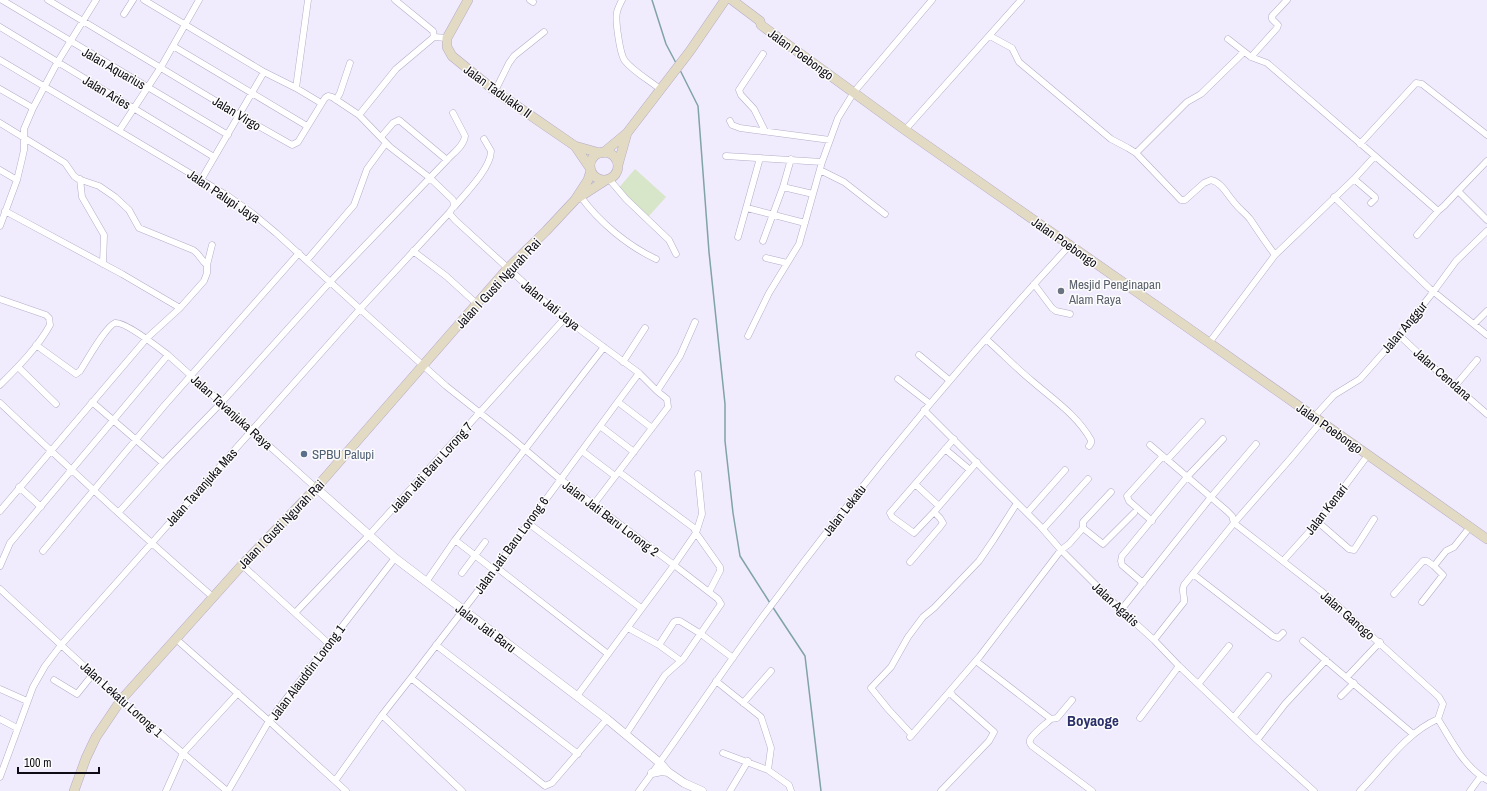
<svg xmlns="http://www.w3.org/2000/svg" width="1487" height="791" viewBox="0 0 1487 791" font-family="'Archivo Narrow',sans-serif">
  <style>
    .green { fill: #d7e5c9 }
    .lines { fill: none; stroke-linecap: round; stroke-linejoin: round }
    .stream { stroke: #7fa3a6; stroke-width: 1.5 }
    .minor-casing { stroke: #b4acc8; stroke-width: 7 }
    .tertiary-casing { stroke: #b4acc8; stroke-width: 9 }
    .secondary-casing { stroke: #b4acc8; stroke-width: 10 }
    .minor { stroke: #fff; stroke-width: 6 }
    .tertiary { stroke: #fff; stroke-width: 8 }
    .secondary { stroke: #e2dac3; stroke-width: 9 }
    .worship-dot { fill: #6b7280; stroke: #fcfcfc; stroke-width: 1.5 }
    .service-dot { fill: #5c6f8a; stroke: #fcfcfc; stroke-width: 1.5 }
    .labels { text-anchor: middle; stroke-width: 3; stroke-linejoin: round; paint-order: stroke }
    .street-label { font-size: 13px; fill: #0e0b14; stroke: #fcfcfc }
    .worship-label { font-size: 13px; fill: #5b616d; stroke: #fcfcfc; text-anchor: start }
    .service-label { font-size: 13px; fill: #4e5e75; stroke: #fcfcfc; text-anchor: start }
    .quarter-label { font-size: 15px; font-weight: bold; fill: #2b306a; stroke: #fcfcfc }
  </style>
  <rect width="100%" height="100%" fill="#f1ecfd"/>
  <!-- green -->
  <path class="green" d="M 635,169 L 666,197 L 648,217 L 617,190 Z"/>
  <g class="lines">
    <!-- stream -->
    <path class="stream" d="M 652,0 L 666,44 L 676,63
      M 680,70 L 698,106 L 709,252 L 725,404 L 725,441 L 733,513 L 740,556 L 770,603
      M 772,606 L 805,656 L 821,791"/>
    <!-- minor casing -->
    <g class="minor-casing">
      <path id="minor" d="M 2,0 L 228,135
        M 48,0 L 239,115 L 292,145 L 298,142 L 325,98 L 328,96 L 332,97 L 359,115 L 396,69 L 434,37 L 447,38
        M 144,0 L 264,72 L 296,88 L 321,103
        M 395,0 L 433,31 L 434,37
        M 530,0 L 533,2
        M 622,0 C 620,4 618,8 617,12 C 615,20 620,55 625,61 C 634,72 649,80 660,89
        M 124,14 L 133,0
        M 0,27 L 214,157
        M 990,36 L 1012,48 L 1019,62 L 1111,139 L 1128,148 L 1136,153 L 1181,200 L 1185,200 L 1204,183 L 1211,180 C 1221,182 1227,194 1233,201 C 1238,208 1245,213 1250,219 C 1258,231 1266,243 1275,255
        M 173,46 L 307,126
        M 763,54 L 739,90 L 741,95 L 754,109 L 765,131
        M 1251,57 L 1277,28 L 1278,25 L 1272,19 L 1272,16 L 1287,0
        M 0,60 L 228,196 L 252,213 L 276,233 L 360,309 L 446,386 L 509,436 L 560,479 L 674,565 L 577,696
        M 296,88 L 308,0
        M 0,89 L 33,108
        M 495,91 L 509,63 L 514,56 L 544,32
        M 336,100 L 340,93 L 350,63
        M 359,115 L 390,147 L 430,178 L 453,200 L 454,206 L 449,213 L 455,220 L 556,312 L 639,373 L 657,391 L 680,356 L 695,322
        M 730,121 L 732,125 L 740,128 L 830,140
        M 0,123 L 65,163 L 74,176 L 78,179 L 99,186 L 115,197 L 129,210 L 139,228 L 193,250 C 200,254 201,261 207,265
        M 905,130 L 1021,0
        M 119,131 L 161,67 L 199,0
        M 1360,144 L 1416,83 L 1422,84 L 1487,135
        M 1136,153 L 1187,102 L 1201,94 L 1244,52
        M 726,156 L 822,162
        M 1375,156 L 1438,211 L 1444,206 L 1458,191 L 1487,220
        M 447,160 C 453,153 464,146 465,136 L 453,113
        M 0,170 L 17,180
        M 820,170 L 844,182 L 885,214
        M 80,179 L 82,197 L 104,235 L 103,264
        M 609,179 L 626,199 L 669,240 L 676,254
        M 1354,179 L 1375,197 L 1375,199 L 1371,203
        M 201,180 L 264,72
        M 783,187 L 813,194
        M 1458,191 L 1487,161
        M 581,197 C 599,222 628,246 656,259
        M 1334,197 L 1429,288 L 1487,335
        M 454,207 C 465,194 491,168 491,151 L 484,139
        M 747,208 L 805,223
        M 5,211 L 122,274 L 180,308
        M 0,226 L 17,180 L 22,159 L 24,150 L 24,129 L 33,108 L 57,63 L 96,0
        M 1417,235 L 1438,211
        M 738,237 L 760,158
        M 763,241 L 783,187 L 791,159
        M 413,251 L 446,276 L 477,304
        M 766,258 L 787,263
        M 307,260 L 354,205 L 367,169 L 386,143
        M 1034,284 L 1052,308 L 1056,311 L 1070,314
        M 0,299 L 46,315 L 49,318 L 50,325 C 38,347 18,367 0,385
        M 1474,324 L 1487,311
        M 1399,335 L 1434,368 L 1487,414
        M 748,336 L 769,293 L 799,244 L 822,162 L 838,118 L 854,92 L 932,0
        M 986,339 C 1002,353 1016,368 1032,381 C 1054,400 1077,415 1091,440 L 1091,443 L 1089,446
        M 1209,343 L 1275,255 L 1354,179 L 1375,156 L 1267,63 L 1251,57 L 1228,39
        M 36,345 L 76,374 L 80,371 C 86,362 106,326 115,323 C 125,321 160,349 168,355 L 316,488
        M 919,355 L 949,380
        M 623,362 L 645,328
        M 18,367 L 56,404
        M 898,379 L 929,403
        M 1455,386 L 1477,360
        M 92,402 L 163,463
        M 618,402 L 652,428
        M 0,403 C 70,469 140,534 213,597
        M 924,410 L 1040,526 L 1061,550 L 1121,610 L 1154,640 L 1179,666 L 1257,740 L 1314,791
        M 1314,417 L 1334,395 L 1360,379 L 1399,335 L 1434,291 L 1456,261 L 1487,231
        M 600,426 L 634,452
        M 1150,445 L 1227,511 L 1232,516 L 1234,523
        M 945,449 L 970,470
        M 582,451 L 615,476
        M 1167,460 L 1202,422
        M 619,472 L 694,528 L 696,533 L 674,565 L 718,599 L 721,604 L 683,659 L 665,675 L 626,734
        M 698,474 L 702,514 L 696,533 L 720,567 L 720,571 L 709,592
        M 915,484 L 939,506
        M 19,487 L 41,507
        M 594,504 L 668,407 L 667,399 L 657,391
        M 0,511 L 147,338 L 180,308 L 204,281 L 207,273 L 207,265 L 212,245
        M 119,512 L 163,463 L 221,403 L 330,282 L 447,160 L 399,120 L 393,123 L 381,137
        M 934,512 L 977,462
        M 1027,513 L 1065,470
        M 1152,521 L 1129,501 L 1127,496 L 1163,456
        M 1318,522 L 1349,549 L 1354,550 L 1374,519
        M 528,523 L 641,608
        M 1234,523 L 1325,594 L 1439,697 L 1443,704 L 1438,719
        M 1083,528 L 1103,544 L 1134,513
        M 1043,529 L 1088,479
        M 455,540 L 494,570
        M 43,551 L 164,406 L 299,253
        M 1283,561 L 1318,522 L 1368,455
        M 910,562 L 940,527 L 943,523 L 940,518 L 934,512 L 914,533 L 892,517 L 890,513 L 954,439
        M 242,565 L 328,643
        M 0,566 L 10,543 L 168,355
        M 496,567 L 608,654
        M 462,573 L 485,542
        M 1193,574 L 1273,636 L 1278,638 L 1283,633
        M 426,582 L 455,540 L 604,347
        M 1143,583 L 1122,565 L 1121,561 L 1122,556 L 1187,477 L 1223,439
        M 0,589 L 121,700 L 227,791
        M 1394,594 L 1423,561 L 1427,561 L 1434,566
        M 1422,602 L 1443,575 L 1434,566 L 1446,551 L 1454,547 L 1470,527
        M 1121,610 L 1211,497 L 1256,444
        M 295,613 L 370,534 L 565,318
        M 628,628 L 659,645 L 674,622 L 676,621 L 680,621 L 701,634 L 733,658
        M 176,639 L 269,721 L 335,781 L 382,715 L 462,791
        M 1154,640 L 1184,602 C 1185,596 1181,591 1184,585 L 1234,523 L 1291,458 L 1321,422
        M 1303,641 L 1413,734
        M 436,645 L 578,754
        M 659,645 L 681,661
        M 976,661 L 1051,719 L 1057,718 L 1072,700
        M 1347,677 L 1380,642
        M 411,678 L 494,570 L 639,373
        M 54,680 L 77,694 L 93,674
        M 716,681 L 761,717 L 771,748 L 768,770 L 789,785 L 791,791
        M 1199,683 L 1229,646
        M 0,689 L 27,701
        M 1341,696 L 1354,683
        M 743,703 L 771,671
        M 382,715 L 411,678 L 545,786 L 552,783 L 607,719
        M 1234,717 L 1268,676
        M 1140,718 L 1179,666
        M 0,719 L 17,728
        M 1051,719 C 1047,723 1032,734 1030,740 C 1029,743 1030,743 1032,746 L 1092,791
        M 1438,719 C 1451,740 1464,767 1487,780
        M 912,735 L 888,709 L 871,688 L 891,667 L 908,637 L 923,617 L 934,608 L 979,561 L 994,539 L 1017,503
        M 910,737 L 950,691
        M 1257,740 L 1285,704 L 1326,660
        M 723,753 L 768,770
        M 0,777 L 33,687 L 45,666 L 61,645 L 360,309 L 449,213
        M 335,781 L 346,791
        M 166,791 L 183,753 L 238,693
        M 228,791 L 269,721 L 395,558
        M 639,791 C 680,736 717,678 758,623 C 855,491 959,365 1070,245
        M 730,791 L 748,761
        M 941,791 L 989,741 L 994,732 L 953,696 L 950,691 L 980,656 L 1061,550 L 1069,544 L 1083,528 L 1083,522 L 1111,492
        M 1360,791 C 1383,767 1407,732 1438,719
        M 1470,791 L 1481,776"/>
    </g>
    <!-- tertiary casing -->
    <g class="tertiary-casing">
      <path id="tertiary" d="M 316,488 L 395,558 L 607,719 L 660,763 L 668,772 L 684,783 L 702,791
        M 652,773 L 662,771 L 668,772"/>
    </g>
    <!-- secondary casing -->
    <g class="secondary-casing">
      <path id="secondary" d="M 468,0 L 447,38 L 447,47 L 452,56 L 495,91 L 575,146 L 600,153
        M 732,0 L 760,21 L 761,25 L 905,130 L 1184,325 L 1487,539
        M 575,146 L 590,168
        M590 166a14 14 0 1 1 28 0a14 14 0 1 1-28 0Z
        M 603,153 L 627,133 L 690,51 L 725,0
        M 618,165 L 627,133
        M 578,198 L 606,180
        M 74,791 L 86,758 L 96,737 L 121,700 L 242,565 L 316,488 L 508,268 L 546,231 L 575,200 L 588,180 L 591,170"/>
    </g>
    <!-- minor -->
    <use href="#minor" class="minor"/>
    <!-- tertiary -->
    <use href="#tertiary" class="tertiary"/>
    <!-- secondary -->
    <use href="#secondary" class="secondary"/>
  </g>
  <!-- markers -->
  <circle class="worship-dot" cx="1061" cy="291" r="4"/>
  <circle class="service-dot" cx="304" cy="454" r="4"/>
  <g class="labels">
    <!-- street labels -->
    <g class="street-label">
      <text transform="translate(801 54) rotate(36)" y="5">Jalan Poebongo</text>
      <text transform="translate(114 68) rotate(30)" y="5">Jalan Aquarius</text>
      <text transform="translate(498 91) rotate(36)" y="5">Jalan Tadulako II</text>
      <text transform="translate(107 92) rotate(31)" y="5">Jalan Aries</text>
      <text transform="translate(237 113) rotate(31)" y="5">Jalan Virgo</text>
      <text transform="translate(224 196) rotate(34)" y="5">Jalan Palupi Jaya</text>
      <text transform="translate(1065 242) rotate(35)" y="5">Jalan Poebongo</text>
      <text transform="translate(498 283) rotate(-47)" y="5">Jalan I Gusti Ngurah Rai</text>
      <text transform="translate(551 305) rotate(39)" y="5">Jalan Jati Jaya</text>
      <text transform="translate(1404 327) rotate(-50)" y="5">Jalan Anggur</text>
      <text transform="translate(1443 374) rotate(41)" y="5">Jalan Cendana</text>
      <text transform="translate(232 412) rotate(42)" y="5">Jalan Tavanjuka Raya</text>
      <text transform="translate(1330 428) rotate(35)" y="5">Jalan Poebongo</text>
      <text transform="translate(431 467) rotate(-48)" y="5">Jalan Jati Baru Lorong 7</text>
      <text transform="translate(201 487) rotate(-48)" y="5">Jalan Tavanjuka Mas</text>
      <text transform="translate(1326 509) rotate(-52)" y="5">Jalan Kenari</text>
      <text transform="translate(844 510) rotate(-52)" y="5">Jalan Lekatu</text>
      <text transform="translate(611 518) rotate(37)" y="5">Jalan Jati Baru Lorong 2</text>
      <text transform="translate(281 524) rotate(-46)" y="5">Jalan I Gusti Ngurah Rai</text>
      <text transform="translate(511 545) rotate(-54)" y="5">Jalan Jati Baru Lorong 6</text>
      <text transform="translate(1116 604) rotate(43)" y="5">Jalan Agatis</text>
      <text transform="translate(1348 615) rotate(41)" y="5">Jalan Ganogo</text>
      <text transform="translate(486 628) rotate(37)" y="5">Jalan Jati Baru</text>
      <text transform="translate(307 672) rotate(-53)" y="5">Jalan Alauddin Lorong 1</text>
      <text transform="translate(122 699) rotate(42)" y="5">Jalan Lekatu Lorong 1</text>
    </g>
    <!-- worship labels -->
    <g class="worship-label">
      <text x="1069" y="289">Mesjid Penginapan<tspan x="1069" dy="15">Alam Raya</tspan></text>
    </g>
    <!-- service labels -->
    <g class="service-label">
      <text x="312" y="459">SPBU Palupi</text>
    </g>
    <!-- quarter labels -->
    <g class="quarter-label">
      <text x="1093" y="726">Boyaoge</text>
    </g>
  </g>
  <!-- scale -->
  <path d="M18 767v6h81v-6" fill="none" stroke="#0e0b14" stroke-width="2"/>
  <text x="24" y="767" font-size="12" fill="#0e0b14" stroke="#fcfcfc" stroke-width="3" paint-order="stroke">100 m</text>
</svg>
